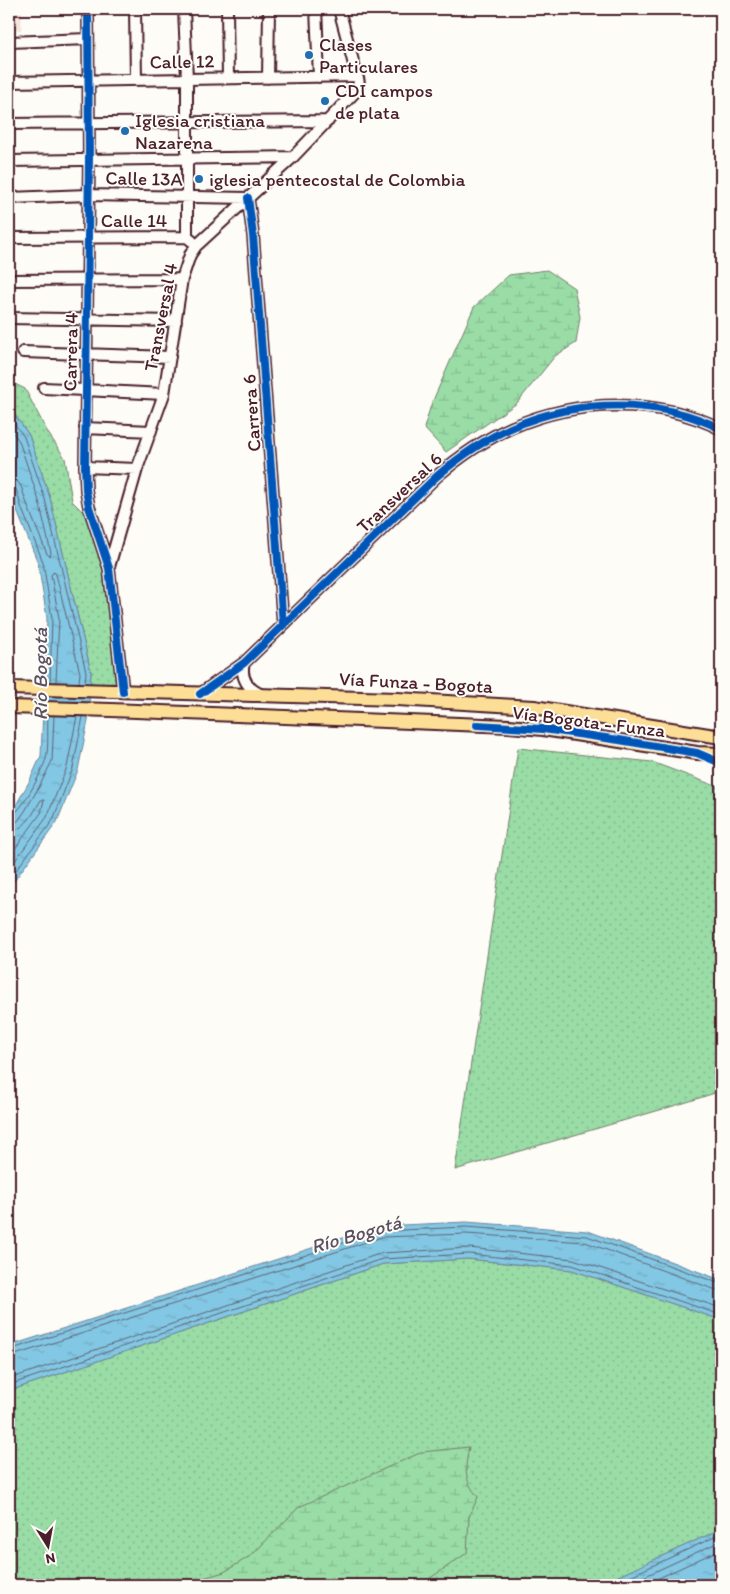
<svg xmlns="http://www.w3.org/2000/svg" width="730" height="1594" viewBox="0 0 730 1594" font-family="Itim,sans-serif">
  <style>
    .built { fill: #f5e3dc }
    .green { fill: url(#green-dots); stroke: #727e68 }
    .wetland { fill: url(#wetland-marsh); stroke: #727e68 }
    .water { fill: url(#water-ripples); stroke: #6c8499 }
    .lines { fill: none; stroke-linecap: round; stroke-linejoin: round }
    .shore { stroke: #606275; stroke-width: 1 }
    .minor-casing { stroke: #4a1f2b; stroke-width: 14 }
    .major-casing { stroke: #4a1f2b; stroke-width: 16 }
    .minor { stroke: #fdfcf7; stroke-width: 10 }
    .major { stroke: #fdde96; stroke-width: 12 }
    .cycleway-casing { stroke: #fdfcf7; stroke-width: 11 }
    .cycleway { stroke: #0057b8; stroke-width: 8 }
    .poi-dot { fill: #1f6fb2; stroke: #fdfcf7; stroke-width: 2 }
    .labels { text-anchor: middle; stroke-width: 4; stroke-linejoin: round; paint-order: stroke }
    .poi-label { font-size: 19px; fill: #4a1f2b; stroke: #fdfcf7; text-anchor: start }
    .street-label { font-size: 19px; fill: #4a1f2b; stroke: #fdfcf7 }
    .water-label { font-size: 20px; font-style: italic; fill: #5b5162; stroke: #fdfcf7 }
  </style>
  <defs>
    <pattern id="green-dots" width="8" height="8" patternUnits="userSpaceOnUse" patternTransform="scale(1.25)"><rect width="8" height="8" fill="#99dca6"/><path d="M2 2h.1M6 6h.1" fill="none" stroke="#85bc8f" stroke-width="1.8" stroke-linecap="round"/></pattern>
    <pattern id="wetland-marsh" width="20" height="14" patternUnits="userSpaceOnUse" patternTransform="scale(1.25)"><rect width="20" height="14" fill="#99dca6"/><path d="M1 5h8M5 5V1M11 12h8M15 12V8" fill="none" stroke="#85bc8f"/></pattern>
    <pattern id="water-ripples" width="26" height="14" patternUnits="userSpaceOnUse" patternTransform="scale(1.25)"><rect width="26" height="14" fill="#82c7e3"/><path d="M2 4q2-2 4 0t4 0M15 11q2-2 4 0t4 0" fill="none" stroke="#72aac3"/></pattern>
  </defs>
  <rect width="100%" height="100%" fill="#fdfcf7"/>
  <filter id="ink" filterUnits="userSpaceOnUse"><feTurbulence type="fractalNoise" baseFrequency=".02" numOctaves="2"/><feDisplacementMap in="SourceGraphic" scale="10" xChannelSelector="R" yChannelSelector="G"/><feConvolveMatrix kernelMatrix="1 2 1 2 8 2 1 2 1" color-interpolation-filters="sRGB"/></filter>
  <g filter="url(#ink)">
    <!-- built -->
    <path class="built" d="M 9,12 L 22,12 L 21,30 L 9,29 Z"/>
    <!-- green -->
    <path class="green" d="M 9,381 L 25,389 L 48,433 L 65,458 L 72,501 L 84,513 L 105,571 L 118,686 L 90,686 L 91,672 L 50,498 L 29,435 L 9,407 Z
      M 518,748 L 652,762 L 721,788 L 721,1091 L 687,1102 L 455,1170 Z
      M 468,1259 L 572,1270 L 721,1320 L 721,1529 L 599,1585 L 9,1585 L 9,1391 L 383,1264 Z"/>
    <!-- wetland -->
    <path class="wetland" d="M 547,270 L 574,288 L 580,317 L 576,343 L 555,356 L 517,403 L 446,452 L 424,428 L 431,405 L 474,307 L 509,275 Z
      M 469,1447 C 465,1468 463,1479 478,1497 L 469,1517 L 467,1553 L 420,1585 L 179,1585 L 224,1572 L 252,1555 L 299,1507 L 422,1452 Z"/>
    <!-- water -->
    <path class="water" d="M 9,407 L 29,435 L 50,498 L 91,672 L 88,721 L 78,770 L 57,822 L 9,888 L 9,814 L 16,805 L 29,782 L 41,756 L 47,618 L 38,563 L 17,511 L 9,483 Z
      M 466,1222 L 588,1231 L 721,1280 L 721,1320 L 572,1270 L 468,1259 L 383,1264 L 9,1391 L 9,1346 L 380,1226 Z
      M 721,1529 L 721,1575 L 702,1585 L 599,1585 Z"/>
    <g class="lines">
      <!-- shore -->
      <path class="shore" d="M 9,416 L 24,437 L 45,499 L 86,672 L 85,683
        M 9,427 L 19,441 L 39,501 L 51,553 L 50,556 L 47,554 L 28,507 L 21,486 L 17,481 L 9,479
        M 9,486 L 13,486 L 16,489 L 22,509 L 43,562 L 52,618 L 50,682
        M 56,682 L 59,618 L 51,575 L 54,572 L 56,574 L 80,673 L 79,682
        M 9,817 C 21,815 42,771 46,759 C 49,747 47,728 48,716
        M 9,823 L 18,821 L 25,811 L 39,787 L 52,761 L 54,716
        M 9,831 C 26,830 33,813 41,800 L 44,800 L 41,813 L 9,857
        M 9,869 L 47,817 L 67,767 L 77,716
        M 9,880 L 53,820 L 73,768 L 83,717
        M 9,1350 L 381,1231 L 466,1227 L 587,1236 L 721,1284
        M 9,1357 L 382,1237 L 466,1234 L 585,1242 L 716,1290 L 721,1290
        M 9,1379 L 382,1253 L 469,1248 L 573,1259 L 721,1308
        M 9,1385 L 382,1259 L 469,1254 L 572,1265 L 721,1315
        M 611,1585 L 721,1534
        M 626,1585 L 721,1541
        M 644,1585 L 721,1549"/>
      <!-- minor casing -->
      <g class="minor-casing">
        <path id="minor" d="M 88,9 L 89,159 L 85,467 L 86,490 L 89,507 L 109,568 L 123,692
          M 135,9 L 136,80
          M 184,9 L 187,79 L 187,237
          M 227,9 L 228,78
          M 316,9 L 319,77
          M 9,42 L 88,39
          M 268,78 L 269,9
          M 9,82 L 357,76
          M 9,124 L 328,121
          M 9,161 L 293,157
          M 9,198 L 88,195 L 248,198
          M 248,198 L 253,235 L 283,625
          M 9,238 L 187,237 L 192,241
          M 9,280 L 182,279
          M 9,318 L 176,321
          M 23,352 L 170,357
          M 44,388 L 164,394
          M 85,428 L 151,431
          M 85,467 L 137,469
          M 109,567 L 137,469 L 164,394 L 182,279 L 190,255 L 196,246 L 293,157 L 356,91 C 359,85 360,82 357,76 L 339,9
          M 244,663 C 240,678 248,689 262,695
          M 200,694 L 244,663 L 436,477 C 458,458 485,439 513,427 C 577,399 658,397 721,429"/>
      </g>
      <!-- major casing -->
      <g class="major-casing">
        <path id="major" d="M 9,688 L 397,699 L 498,705 L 534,707 L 721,737
          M 9,707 L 111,710 L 509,726 L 543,729 L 697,753 L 721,754"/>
      </g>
      <!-- minor -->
      <use href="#minor" class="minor"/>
      <!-- major -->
      <use href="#major" class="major"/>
      <!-- cycleway casing -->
      <g class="cycleway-casing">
        <path id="cycleway" d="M 88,9 L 89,159 L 85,467 L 86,490 L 89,507 L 109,568 L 123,692
          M 248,198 L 253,235 L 283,625
          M 200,694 L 244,663 L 436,477 C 458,458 485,439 513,427 C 577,399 658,397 721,429
          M 477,725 L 543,729 L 619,740 L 697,753 L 721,763"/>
      </g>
      <!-- cycleway -->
      <use href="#cycleway" class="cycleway"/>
    </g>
  </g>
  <!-- markers -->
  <g class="poi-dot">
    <circle cx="309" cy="55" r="5"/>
    <circle cx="325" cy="101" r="5"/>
    <circle cx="125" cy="131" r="5"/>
    <circle cx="199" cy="179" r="5"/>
  </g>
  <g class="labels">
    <!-- poi labels -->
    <g class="poi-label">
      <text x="319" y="51">Clases<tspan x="319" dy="22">Particulares</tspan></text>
      <text x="335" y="97">CDI campos<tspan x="335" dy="22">de plata</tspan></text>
      <text x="135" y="127">Iglesia cristiana<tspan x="135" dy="22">Nazarena</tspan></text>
      <text x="209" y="186">iglesia pentecostal de Colombia</text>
    </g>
    <!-- street labels -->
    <g class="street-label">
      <text transform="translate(182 61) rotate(-1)" y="7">Calle 12</text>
      <text transform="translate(144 178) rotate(1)" y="7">Calle 13A</text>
      <text x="134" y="227">Calle 14</text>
      <text transform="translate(160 317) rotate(-79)" y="7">Transversal 4</text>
      <text transform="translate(70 352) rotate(-89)" y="7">Carrera 4</text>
      <text transform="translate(251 413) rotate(-94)" y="7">Carrera 6</text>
      <text transform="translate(399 492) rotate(-43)" y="7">Transversal 6</text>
      <text transform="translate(416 682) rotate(3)" y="7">Vía Funza - Bogota</text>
      <text transform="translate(589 721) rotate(7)" y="7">Vía Bogota - Funza</text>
    </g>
    <!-- water labels -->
    <g class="water-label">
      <text transform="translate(40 674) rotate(-90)" y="7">Río Bogotá</text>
      <text transform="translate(356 1234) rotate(-16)" y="7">Río Bogotá</text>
    </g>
  </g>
  <!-- margin -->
  <rect width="730" height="1594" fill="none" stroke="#fdfcf7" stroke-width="30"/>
  <rect x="15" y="15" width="700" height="1564" fill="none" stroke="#4a1f2b" stroke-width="2" filter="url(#ink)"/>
  <!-- north arrow -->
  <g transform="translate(48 1546) rotate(169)" stroke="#fdfcf7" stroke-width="4" paint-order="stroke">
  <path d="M0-4L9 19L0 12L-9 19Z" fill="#4a1f2b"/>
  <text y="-8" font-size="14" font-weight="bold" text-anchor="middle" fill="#4a1f2b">N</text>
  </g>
</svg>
